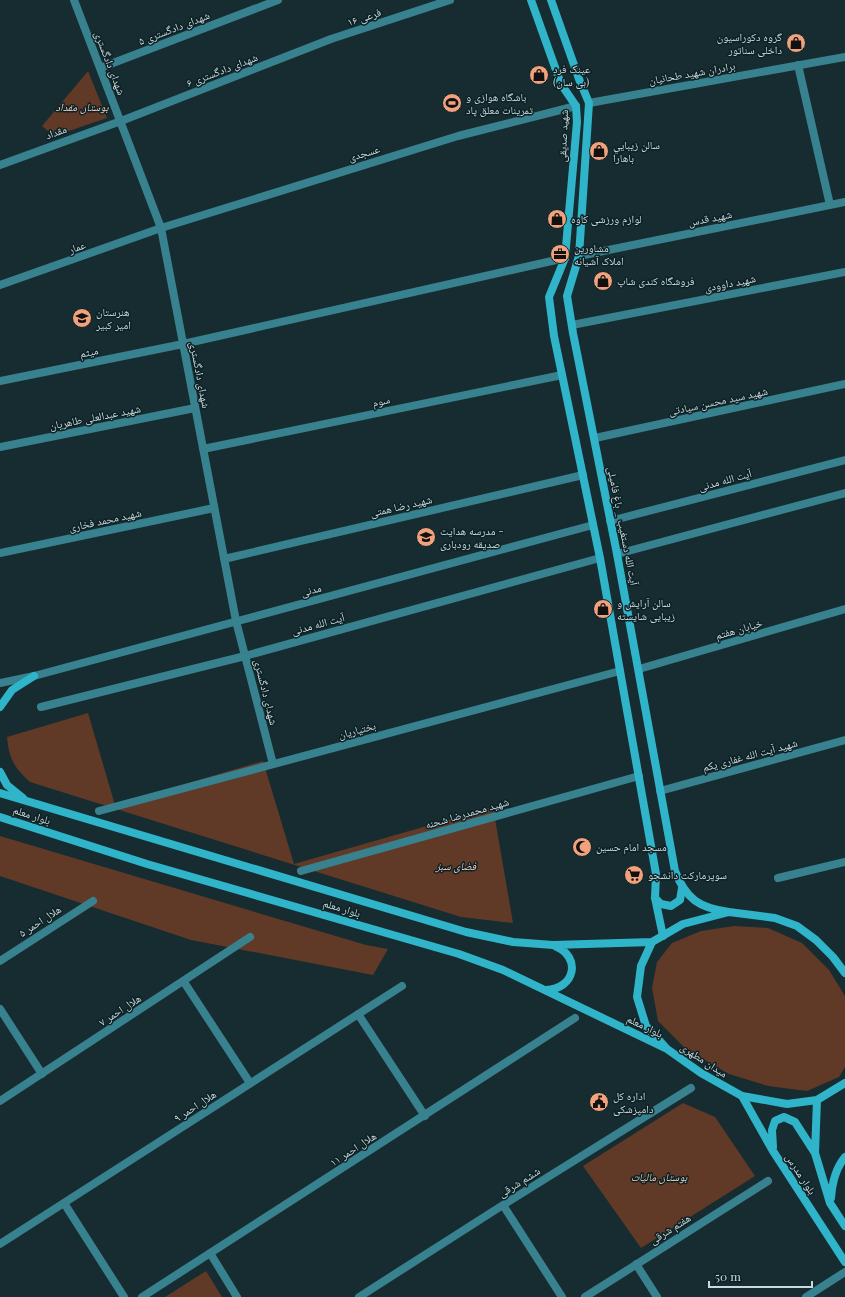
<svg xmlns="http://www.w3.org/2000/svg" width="845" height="1297" viewBox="0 0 845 1297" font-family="'Playfair Display','Noto Naskh Arabic',serif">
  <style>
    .green { fill: #613927 }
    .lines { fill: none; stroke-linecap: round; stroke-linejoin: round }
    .street { stroke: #38818e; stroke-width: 8 }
    .secondary { stroke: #2fb4c9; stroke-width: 8 }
    .labels { text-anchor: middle; stroke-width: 3; stroke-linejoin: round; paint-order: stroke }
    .street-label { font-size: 11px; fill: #ccd9dc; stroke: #0c2226 }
    .poi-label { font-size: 11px; fill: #ccd9dc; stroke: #0c2226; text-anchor: start }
    .park-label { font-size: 11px; font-style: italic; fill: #f6ccb9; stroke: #0c2226 }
  </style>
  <rect width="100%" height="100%" fill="#162c30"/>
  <!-- green -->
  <path class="green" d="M 88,71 L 107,118 L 54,136 L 42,126 Z
    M 88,713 L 115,805 L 263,761 L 294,864 L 493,807 L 513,923 L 461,917 L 30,782 C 14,767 9,759 7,737 Z
    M 0,836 L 366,945 L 388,949 L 373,975 L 191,940 L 0,876 Z
    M 734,926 L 768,928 L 802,943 L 829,970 L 845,996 L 845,1067 L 839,1077 L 807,1091 L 768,1086 L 729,1074 L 686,1049 L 658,1021 L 652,988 L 657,962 L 672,943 L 701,931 Z
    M 683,1103 L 715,1117 L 755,1176 L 641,1248 L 583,1166 Z
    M 206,1271 L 222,1297 L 165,1297 Z"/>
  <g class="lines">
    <!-- street -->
    <path class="street" d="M 74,0 L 161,228 L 236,621 L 273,764
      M 798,65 L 830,205
      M 100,68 L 278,0
      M 589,103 L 845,57
      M 0,165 L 121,121 L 331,39 L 450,0
      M 579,256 L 845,202
      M 0,285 L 161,228 L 458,136 L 576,106
      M 572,325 L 845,272
      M 0,381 L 183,344 L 565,258
      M 595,438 L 845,384
      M 0,447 L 195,408
      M 203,449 L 562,375
      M 610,521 L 845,460
      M 0,553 L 214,508
      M 617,554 L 845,493
      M 224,559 L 583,475
      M 639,669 L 845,609
      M 0,683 L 34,676 L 593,525
      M 41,707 L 245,656 L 600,558
      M 660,791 L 845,740
      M 99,811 L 620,671
      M 301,871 L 639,776
      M 778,878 L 845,862
      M 0,961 L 93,901
      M 184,982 L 250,1083
      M 0,1009 L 42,1074
      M 358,1014 L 425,1116
      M 0,1101 L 250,937
      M 64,1203 L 124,1297
      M 503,1205 L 562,1297
      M 0,1244 L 402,986
      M 210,1253 L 237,1297
      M 636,1264 L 657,1297
      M 142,1297 L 575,1018
      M 359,1297 L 503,1205 L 691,1088
      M 585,1297 L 768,1181
      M 806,1297 L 845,1272"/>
    <!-- secondary -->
    <path class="secondary" d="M 531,0 L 561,84 L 576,106 L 577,122 L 565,258 L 549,297 L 554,336 L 600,558 L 656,874 L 655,898 L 663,936
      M 551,0 L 579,79 L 589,103 L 579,256 L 567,296 L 573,333 L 617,554 L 675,871 C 686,899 699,908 729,912
      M 0,707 L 12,690 L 34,676
      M 0,772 L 7,785 L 23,798
      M 0,793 L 466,932 L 513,942 L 553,945 L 652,942
      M 0,817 L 147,864 L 459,954 L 503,970 L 667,1049
      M 655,898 L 661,904 L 671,906 L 680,900 L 682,888
      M 845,973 L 833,957 L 816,940 L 797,926 L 775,918 L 729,912 L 683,924 L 652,942 L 641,966 L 637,997 L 646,1026 L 667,1049 L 701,1073 L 742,1096 L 787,1104 L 817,1100 L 845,1083
      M 546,990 C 575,989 582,957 555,946
      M 742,1096 L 773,1151 L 845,1262
      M 817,1100 L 815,1153 L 830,1203 L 845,1226
      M 773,1147 L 772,1130 L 775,1121 L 784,1117 L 795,1122 L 815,1153
      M 831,1198 C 832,1183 835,1169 845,1157"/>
  </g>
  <!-- icons -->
  <defs>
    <g id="shop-disc" transform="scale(1)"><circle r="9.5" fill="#f1a17c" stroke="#0c2226"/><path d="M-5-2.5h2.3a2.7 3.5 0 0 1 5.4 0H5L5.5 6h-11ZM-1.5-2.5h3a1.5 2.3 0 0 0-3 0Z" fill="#111"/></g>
    <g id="stadium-disc" transform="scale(1)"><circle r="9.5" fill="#f1a17c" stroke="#0c2226"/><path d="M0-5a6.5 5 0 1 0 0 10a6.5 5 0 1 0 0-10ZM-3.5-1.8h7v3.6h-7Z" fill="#111"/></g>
    <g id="office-disc" transform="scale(1)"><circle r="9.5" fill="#f1a17c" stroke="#0c2226"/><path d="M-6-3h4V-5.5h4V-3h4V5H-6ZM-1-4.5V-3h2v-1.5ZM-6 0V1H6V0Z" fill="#111"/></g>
    <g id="school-disc" transform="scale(1)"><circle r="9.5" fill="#f1a17c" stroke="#0c2226"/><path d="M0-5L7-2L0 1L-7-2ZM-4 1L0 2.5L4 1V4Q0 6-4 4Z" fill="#111"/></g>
    <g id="mosque-disc" transform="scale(1)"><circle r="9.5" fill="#f1a17c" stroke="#0c2226"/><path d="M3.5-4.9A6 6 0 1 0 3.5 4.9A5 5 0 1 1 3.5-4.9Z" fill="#111"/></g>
    <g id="supermarket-disc" transform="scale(1)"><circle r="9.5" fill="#f1a17c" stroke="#0c2226"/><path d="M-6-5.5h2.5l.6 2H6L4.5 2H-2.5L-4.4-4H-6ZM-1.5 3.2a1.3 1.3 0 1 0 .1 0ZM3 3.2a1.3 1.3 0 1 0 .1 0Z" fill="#111"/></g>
    <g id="civic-disc" transform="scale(1)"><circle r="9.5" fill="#f1a17c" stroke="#0c2226"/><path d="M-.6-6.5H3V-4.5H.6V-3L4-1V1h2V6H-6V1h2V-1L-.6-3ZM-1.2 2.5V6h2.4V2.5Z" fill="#111"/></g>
  </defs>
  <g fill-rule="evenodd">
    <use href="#shop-disc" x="796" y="43"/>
    <use href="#shop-disc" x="539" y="75"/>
    <use href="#stadium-disc" x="452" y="103"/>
    <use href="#shop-disc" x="599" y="151"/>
    <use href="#shop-disc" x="557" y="219"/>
    <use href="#office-disc" x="560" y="254"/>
    <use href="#shop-disc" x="603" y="281"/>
    <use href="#school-disc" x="82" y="318"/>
    <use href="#school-disc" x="426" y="537"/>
    <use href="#shop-disc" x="603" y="609"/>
    <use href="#mosque-disc" x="582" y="847"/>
    <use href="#supermarket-disc" x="634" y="875"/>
    <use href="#civic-disc" x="599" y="1102"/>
  </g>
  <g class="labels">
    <!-- street labels -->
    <g class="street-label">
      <text transform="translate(364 17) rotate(-18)" y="4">فرعی ۱۶</text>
      <text transform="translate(174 28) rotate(-21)" y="4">شهدای دادگستری ۵</text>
      <text transform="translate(110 63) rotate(69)" y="4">شهدای دادگستری</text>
      <text transform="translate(222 70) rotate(-21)" y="4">شهدای دادگستری ۶</text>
      <text transform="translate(692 73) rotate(-10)" y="4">برادران شهید طحانیان</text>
      <text transform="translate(56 132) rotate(-20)" y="4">مقداد</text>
      <text transform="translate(563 136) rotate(-88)" y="4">شهید صدیقی</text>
      <text transform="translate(364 153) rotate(-17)" y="4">عسجدی</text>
      <text transform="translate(710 218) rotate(-11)" y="4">شهید قدس</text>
      <text transform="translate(77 247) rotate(-20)" y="4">عمار</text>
      <text transform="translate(730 283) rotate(-11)" y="4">شهید داوودی</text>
      <text transform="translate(89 352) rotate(-11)" y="4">میثم</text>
      <text transform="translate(200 375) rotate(79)" y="4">شهدای دادگستری</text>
      <text transform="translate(381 401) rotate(-12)" y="4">سوم</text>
      <text transform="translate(718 401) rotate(-12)" y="4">شهید سید محسن سیادتی</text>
      <text transform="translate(95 417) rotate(-11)" y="4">شهید عبدالعلی طاهریان</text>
      <text transform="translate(725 480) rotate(-15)" y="4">آیت الله مدنی</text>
      <text transform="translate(401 506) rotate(-13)" y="4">شهید رضا همتی</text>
      <text transform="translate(105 520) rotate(-12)" y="4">شهید محمد فخاری</text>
      <text transform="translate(623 526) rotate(79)" y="4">آیت الله دستغیب _ باغ فامیلی</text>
      <text transform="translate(311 590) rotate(-15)" y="4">مدنی</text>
      <text transform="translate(318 624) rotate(-15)" y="4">آیت الله مدنی</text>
      <text transform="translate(739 629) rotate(-16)" y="4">خیابان هفتم</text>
      <text transform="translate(266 692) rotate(76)" y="4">شهدای دادگستری</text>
      <text transform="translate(357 730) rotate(-15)" y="4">بختیاریان</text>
      <text transform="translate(750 755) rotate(-15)" y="4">شهید آیت الله غفاری یکم</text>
      <text transform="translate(467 813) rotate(-16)" y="4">شهید محمدرضا شحنه</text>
      <text transform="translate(32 815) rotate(18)" y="4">بلوار معلم</text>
      <text transform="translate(342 908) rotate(17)" y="4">بلوار معلم</text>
      <text transform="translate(40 921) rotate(-33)" y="4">هلال احمر ۵</text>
      <text transform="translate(120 1010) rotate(-33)" y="4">هلال احمر ۷</text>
      <text transform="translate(645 1026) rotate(26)" y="4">بلوار معلم</text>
      <text transform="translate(704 1060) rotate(33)" y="4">میدان مطهری</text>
      <text transform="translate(195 1106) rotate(-33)" y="4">هلال احمر ۹</text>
      <text transform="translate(353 1149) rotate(-33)" y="4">هلال احمر ۱۱</text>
      <text transform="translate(801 1174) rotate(57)" y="4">بلوار مدرس</text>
      <text transform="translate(519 1182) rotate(-32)" y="4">ششم شرقی</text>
      <text transform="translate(670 1229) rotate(-32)" y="4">هفتم شرقی</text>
    </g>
    <!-- poi labels -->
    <g class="poi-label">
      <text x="782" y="41" text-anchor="end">گروه دکوراسیون<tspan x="782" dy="13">داخلی سناتور</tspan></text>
      <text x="553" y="73">عینک فرد<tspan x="553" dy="13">(بی سان)</tspan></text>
      <text x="466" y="101">باشگاه هوازی و<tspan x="466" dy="13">تمرینات معلق پاد</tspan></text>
      <text x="613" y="149">سالن زيبايي<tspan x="613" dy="13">باهارا</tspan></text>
      <text x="571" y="223">لوازم ورزشی کاوه</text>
      <text x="574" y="252">مشاورین<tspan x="574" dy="13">املاک آشیانه</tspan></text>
      <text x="617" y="285">فروشگاه کندی شاپ</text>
      <text x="96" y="316">هنرستان<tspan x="96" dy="13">امیر کبیر</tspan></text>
      <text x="440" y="535">مدرسه هدایت -<tspan x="440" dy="13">صدیقه رودباری</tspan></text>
      <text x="617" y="607">سالن آرایش و<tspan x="617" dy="13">زیبایی شایسته</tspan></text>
      <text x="596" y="851">مسجد امام حسین</text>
      <text x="648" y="879">سوپرمارکت دانشجو</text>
      <text x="613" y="1100">اداره کل<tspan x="613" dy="13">دامپزشکی</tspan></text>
    </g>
    <!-- park labels -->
    <g class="park-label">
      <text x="82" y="111">بوستان مقداد</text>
      <text x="456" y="870">فضای سبز</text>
      <text x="659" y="1181">بوستان مالیات</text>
    </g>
  </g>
  <!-- scale -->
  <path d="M709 1281v6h103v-6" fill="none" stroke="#ccd9dc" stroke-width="2"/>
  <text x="715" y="1281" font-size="12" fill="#ccd9dc" stroke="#0c2226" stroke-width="3" paint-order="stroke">50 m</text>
</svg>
